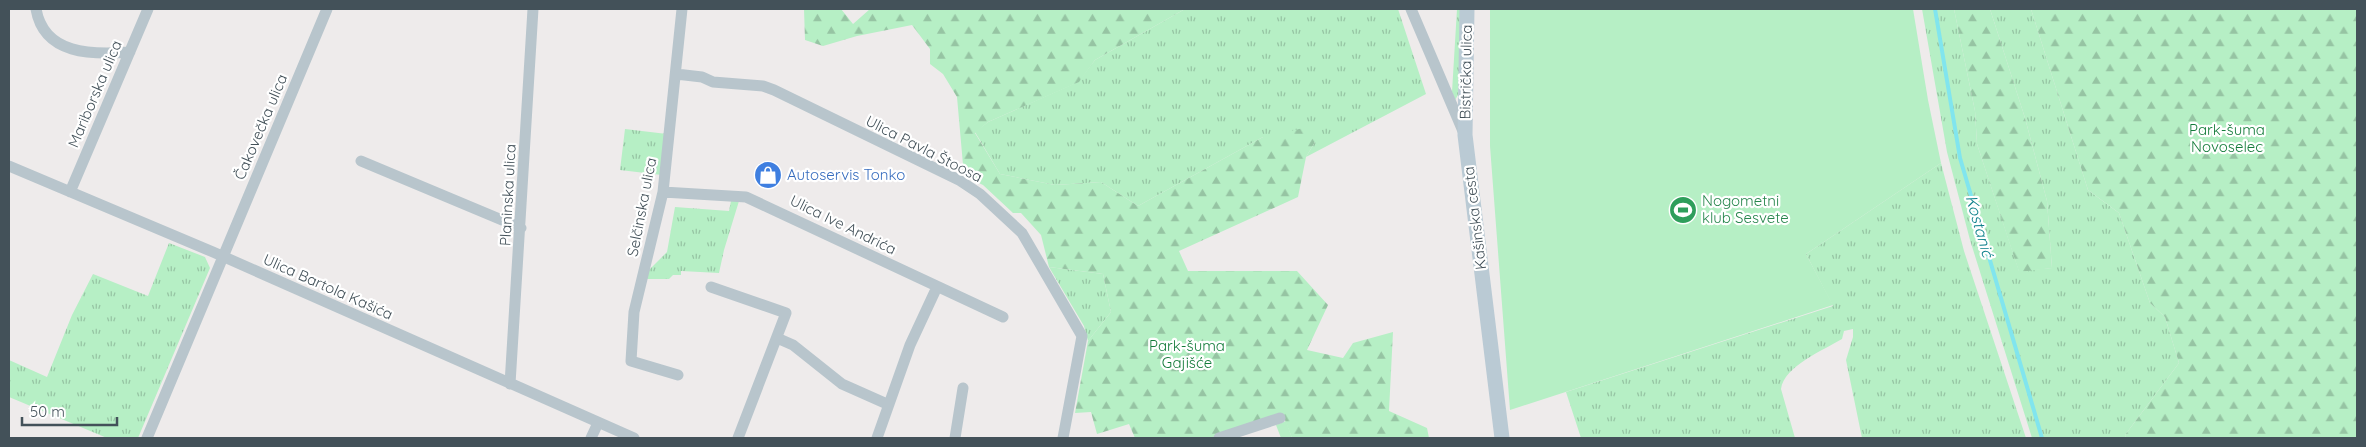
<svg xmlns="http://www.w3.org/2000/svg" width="2366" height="447" viewBox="0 0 2366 447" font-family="Quicksand,sans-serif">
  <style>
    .grass { fill: url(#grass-tufts) }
    .forest { fill: url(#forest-firs) }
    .pitch { fill: #b6efc5 }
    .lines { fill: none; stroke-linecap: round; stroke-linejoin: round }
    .stream { stroke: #81e5ee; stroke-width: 4 }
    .street { stroke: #b8c5cc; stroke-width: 11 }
    .secondary { stroke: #bacad4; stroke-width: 15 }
    .labels { text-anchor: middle; stroke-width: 4.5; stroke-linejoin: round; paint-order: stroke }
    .street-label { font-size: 15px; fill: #435159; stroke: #fff }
    .park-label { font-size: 15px; fill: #137b3a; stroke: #fff }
    .shop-label { font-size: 15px; fill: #366cbe; stroke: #fff; text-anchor: start }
    .leisure-label { font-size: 15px; fill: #27864d; stroke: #fff; text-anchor: start }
    .water-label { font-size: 16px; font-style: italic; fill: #0a7f89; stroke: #fff }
  </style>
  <defs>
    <pattern id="grass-tufts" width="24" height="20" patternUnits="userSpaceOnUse" patternTransform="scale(1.25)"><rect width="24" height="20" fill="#b6efc5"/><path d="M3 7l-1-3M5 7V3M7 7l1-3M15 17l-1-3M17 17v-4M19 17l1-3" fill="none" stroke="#96c4a3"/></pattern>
    <pattern id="forest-firs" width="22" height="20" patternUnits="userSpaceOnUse" patternTransform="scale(1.25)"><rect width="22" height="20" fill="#b6efc5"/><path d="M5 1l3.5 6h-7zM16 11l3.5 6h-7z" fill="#96c4a3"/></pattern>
  </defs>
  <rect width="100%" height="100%" fill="#eeebeb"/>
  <!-- grass -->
  <path class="grass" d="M 1185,9 L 1398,9 L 1426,94 L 1306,157 L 1315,142 L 1263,137 L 1138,206 L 1101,182 L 1055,185 L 1000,174 L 975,132 L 988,122 L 1078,82 L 1095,60 Z
    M 1457,9 L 1464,9 L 1458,95 L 1455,100 L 1452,92 Z
    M 1922,9 L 1954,9 L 1975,111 L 1977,144 L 2019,271 L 2052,268 L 2047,201 L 2025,118 L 1990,9 L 2031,9 L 2088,190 L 2119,213 L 2150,303 L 2165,317 L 2179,363 L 2125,435 L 2126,438 L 2032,438 L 1970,240 L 1947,152 Z
    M 625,129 L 667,134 L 662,175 L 620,170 Z
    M 1941,163 L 1964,251 L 2026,438 L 1862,438 L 1846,360 L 1853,337 L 1853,329 L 1844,331 L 1842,339 C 1824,350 1784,366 1781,389 L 1795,438 L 1581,438 L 1566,392 L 1833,306 L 1806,254 Z
    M 731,201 L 739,201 L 724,250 L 719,273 L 681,271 L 681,275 L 673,275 L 669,279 L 644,279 L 646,273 L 667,252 L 675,207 L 729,211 Z
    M 169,243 L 205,257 L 210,268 L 138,438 L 107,438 L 9,397 L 9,360 L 47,377 L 72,315 L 93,274 L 148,296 Z
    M 1049,267 L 1103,274 L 1111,312 L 1088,341 L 1084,326 Z
    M 1286,421 L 1292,438 L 1281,438 L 1276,425 Z"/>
  <!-- forest -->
  <path class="forest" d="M 804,9 L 841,9 L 853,24 L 870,9 L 1185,9 L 1095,60 L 1079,82 L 988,122 L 975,133 L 1000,174 L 1055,185 L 1101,182 L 1138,206 L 1263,137 L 1317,125 L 1315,142 L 1306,157 L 1298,197 L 1179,251 L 1188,271 L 1297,271 L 1328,305 L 1307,350 L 1343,358 L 1353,343 L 1393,332 L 1389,411 L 1427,428 L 1429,438 L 1292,438 L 1283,415 L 1210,438 L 1135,438 L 1129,424 L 1097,434 L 1091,412 L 1075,413 L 1088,341 L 1111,312 L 1103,274 L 1049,267 L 1041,235 L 1021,213 L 1013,213 L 983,185 L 964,176 L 957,97 L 943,74 L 930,64 L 930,49 L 912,25 L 857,36 L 823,46 L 805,40 Z
    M 1954,9 L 1990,9 L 2025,118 L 2047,201 L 2052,268 L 2019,272 L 1977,144 L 1975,111 Z
    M 2031,9 L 2357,9 L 2357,438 L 2126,438 L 2125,435 L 2179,363 L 2165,317 L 2150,303 L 2119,213 L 2088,190 Z"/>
  <!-- pitch -->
  <path class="pitch" d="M 1490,9 L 1913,9 L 1928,100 L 1941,163 L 1806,254 L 1833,305 L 1510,410 L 1490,146 Z"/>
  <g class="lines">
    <!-- stream -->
    <path class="stream" d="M 1935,9 L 1960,158 L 2042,438"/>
    <!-- street -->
    <path class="street" d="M 36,9 C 44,55 92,55 130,52
      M 1411,9 L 1463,131
      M 676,74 L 702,77 L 713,82 L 763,86 L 774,90 L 959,180 L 980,194 L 1022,233 L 1082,336 L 1063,438
      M 361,161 L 521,228
      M 9,166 L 213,252 L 634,438
      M 70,192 L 148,9
      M 663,192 L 746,197 L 1003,317
      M 711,287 L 786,313 L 738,438
      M 777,338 L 793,345 L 842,384 L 887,404
      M 678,375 L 631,361 L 634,312 L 663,192 L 682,9
      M 510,384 L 533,9
      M 147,438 L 327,9
      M 591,438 L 598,423
      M 877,438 L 910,345 L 937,287
      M 955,438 L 963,388
      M 1219,438 L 1280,418"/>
    <!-- secondary -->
    <path class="secondary" d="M 1467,9 L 1465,135 L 1502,438"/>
  </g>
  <!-- icons -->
  <defs>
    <g id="shop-disc" transform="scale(1.4375)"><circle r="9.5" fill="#3f7fe0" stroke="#fff"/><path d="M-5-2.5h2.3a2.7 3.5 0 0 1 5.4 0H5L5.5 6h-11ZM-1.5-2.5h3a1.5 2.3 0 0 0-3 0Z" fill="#fff"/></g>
    <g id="stadium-disc" transform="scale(1.4375)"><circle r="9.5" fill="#2e9e5b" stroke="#fff"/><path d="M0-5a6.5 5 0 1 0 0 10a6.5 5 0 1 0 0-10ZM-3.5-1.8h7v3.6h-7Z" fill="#fff"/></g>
  </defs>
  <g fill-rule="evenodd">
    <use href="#shop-disc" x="768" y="175"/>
    <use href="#stadium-disc" x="1683" y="210"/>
  </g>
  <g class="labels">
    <!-- street labels -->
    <g class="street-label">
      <text transform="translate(1466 72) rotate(-89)" y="5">Bistrička ulica</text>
      <text transform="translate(95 94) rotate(-67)" y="5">Mariborska ulica</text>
      <text transform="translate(261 127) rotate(-67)" y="5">Čakovečka ulica</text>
      <text transform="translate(924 149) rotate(27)" y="5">Ulica Pavla Štoosa</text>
      <text transform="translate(508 195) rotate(-87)" y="5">Planinska ulica</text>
      <text transform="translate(642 207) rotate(-79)" y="5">Selčinska ulica</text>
      <text transform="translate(1475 218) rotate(-97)" y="5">Kašinska cesta</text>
      <text transform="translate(843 225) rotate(26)" y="5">Ulica Ive Andrića</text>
      <text transform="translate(328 287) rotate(24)" y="5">Ulica Bartola Kašića</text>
    </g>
    <!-- park labels -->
    <g class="park-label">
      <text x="2227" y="135">Park-šuma<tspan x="2227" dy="17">Novoselec</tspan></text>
      <text x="1187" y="351">Park-šuma<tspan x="1187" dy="17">Gajišće</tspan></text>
    </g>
    <!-- shop labels -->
    <g class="shop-label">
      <text x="787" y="180">Autoservis Tonko</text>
    </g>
    <!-- leisure labels -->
    <g class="leisure-label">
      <text x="1702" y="206">Nogometni<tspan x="1702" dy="17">klub Sesvete</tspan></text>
    </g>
    <!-- water labels -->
    <g class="water-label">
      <text transform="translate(1980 226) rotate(74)" y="6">Kostanić</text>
    </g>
  </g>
  <!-- border -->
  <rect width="2366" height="447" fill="none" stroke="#435159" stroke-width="20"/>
  <!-- scale -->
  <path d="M22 417v8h95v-8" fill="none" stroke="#435159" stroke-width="2.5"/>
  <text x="30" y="417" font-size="15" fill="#435159" stroke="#ffffff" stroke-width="4" paint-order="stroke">50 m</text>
</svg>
